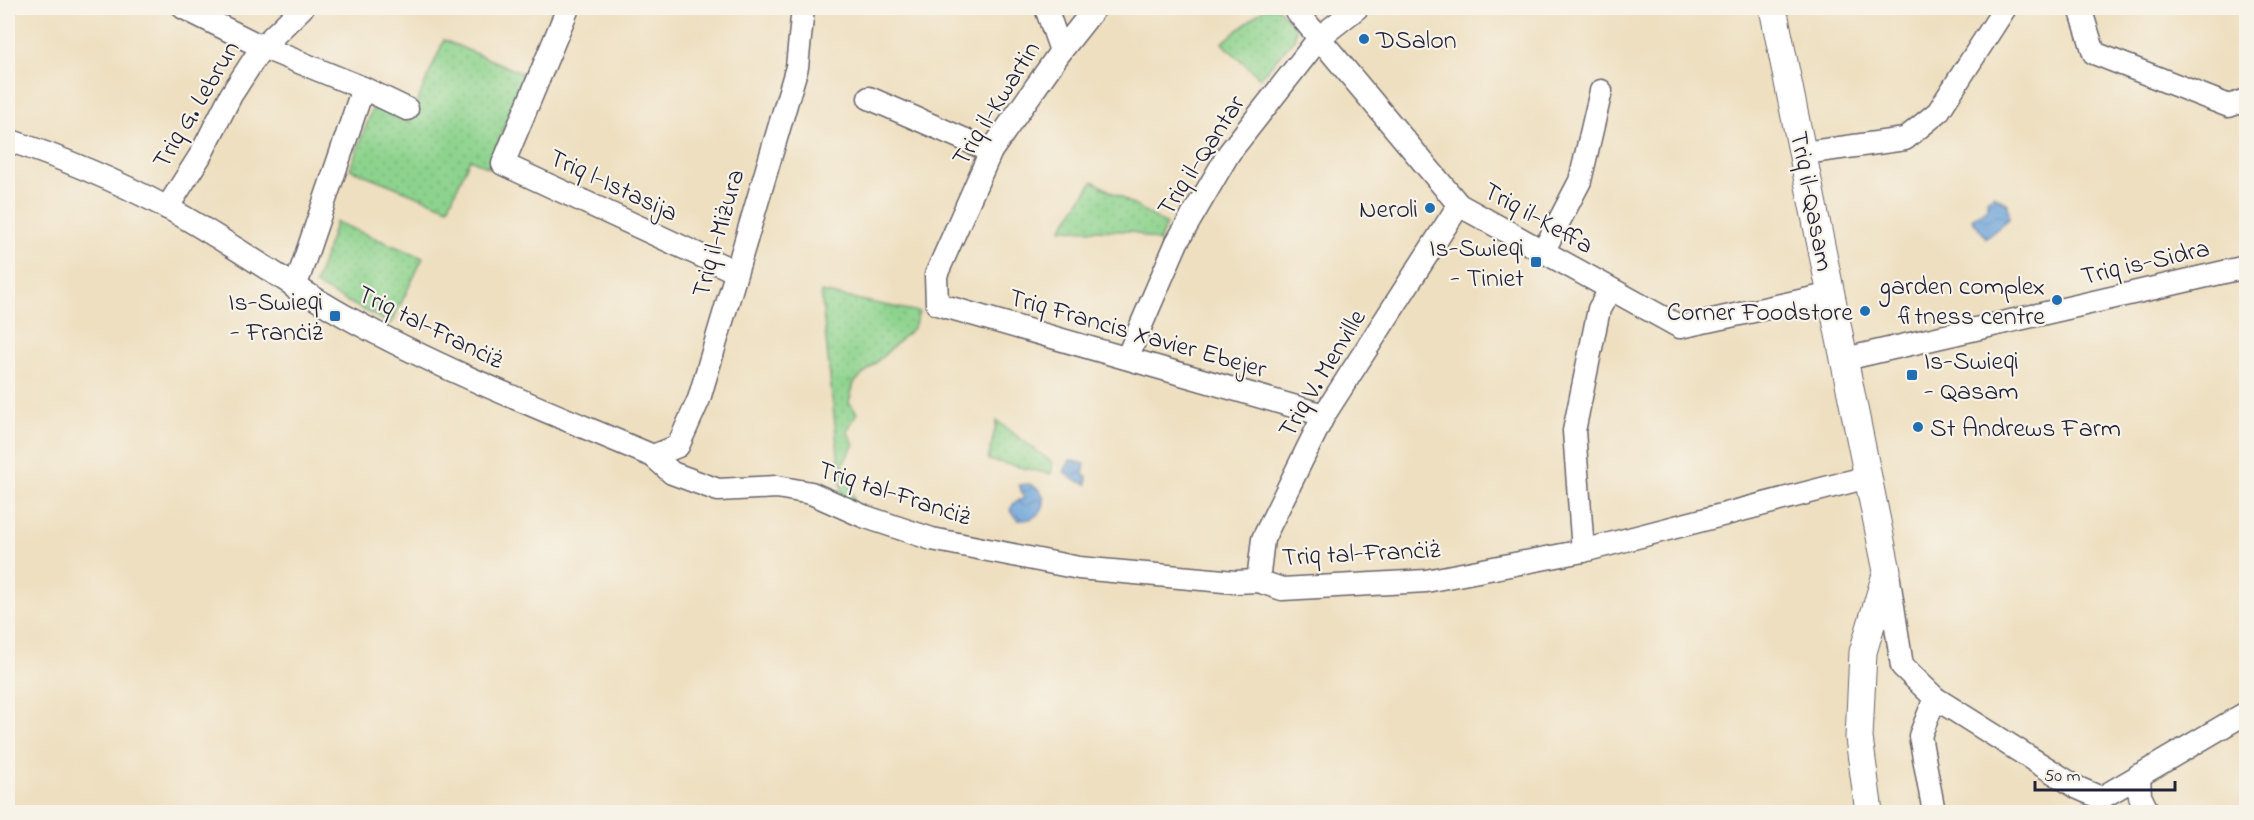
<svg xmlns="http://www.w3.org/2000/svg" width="2254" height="820" viewBox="0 0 2254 820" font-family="'Indie Flower',sans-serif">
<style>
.grass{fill:url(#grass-dots);stroke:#587a64;stroke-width:1.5}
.water{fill:url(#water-waves);stroke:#46628a;stroke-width:1.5}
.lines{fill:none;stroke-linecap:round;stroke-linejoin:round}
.minor-casing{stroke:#69646a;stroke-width:25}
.tertiary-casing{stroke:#69646a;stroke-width:29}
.minor{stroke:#fff;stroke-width:22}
.tertiary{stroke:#fff;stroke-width:27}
.poi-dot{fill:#1f6fb2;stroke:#f7f3e8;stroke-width:2}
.labels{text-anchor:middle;stroke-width:4.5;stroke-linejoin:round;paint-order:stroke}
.poi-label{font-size:26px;fill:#22223b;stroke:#f7f3e8;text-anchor:end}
.street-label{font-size:26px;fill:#22223b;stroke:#f7f3e8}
</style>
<defs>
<pattern id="grass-dots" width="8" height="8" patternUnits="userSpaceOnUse" patternTransform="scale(1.5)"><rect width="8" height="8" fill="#8dd38d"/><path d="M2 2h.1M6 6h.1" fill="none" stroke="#79b57b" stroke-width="1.8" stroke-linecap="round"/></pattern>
<pattern id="water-waves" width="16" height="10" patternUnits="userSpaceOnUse" patternTransform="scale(1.5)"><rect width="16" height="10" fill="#6aa3d9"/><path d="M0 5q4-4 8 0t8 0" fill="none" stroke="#5784b1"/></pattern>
</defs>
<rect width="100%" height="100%" fill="#f7f3e8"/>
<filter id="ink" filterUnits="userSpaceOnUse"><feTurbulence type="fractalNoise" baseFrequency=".0167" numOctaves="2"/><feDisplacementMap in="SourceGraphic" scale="12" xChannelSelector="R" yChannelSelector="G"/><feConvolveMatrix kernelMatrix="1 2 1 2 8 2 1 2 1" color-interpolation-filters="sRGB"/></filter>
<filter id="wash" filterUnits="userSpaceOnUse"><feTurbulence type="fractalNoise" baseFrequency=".008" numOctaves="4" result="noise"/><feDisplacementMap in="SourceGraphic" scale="24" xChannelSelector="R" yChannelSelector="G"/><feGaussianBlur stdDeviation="1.35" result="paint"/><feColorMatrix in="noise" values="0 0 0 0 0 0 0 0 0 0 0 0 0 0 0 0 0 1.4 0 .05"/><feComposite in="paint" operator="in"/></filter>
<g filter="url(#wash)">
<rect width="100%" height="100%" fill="#eedfc0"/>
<g class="grass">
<path d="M 1265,8 L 1278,8 L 1296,28 L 1295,38 L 1260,78 L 1222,43 Z"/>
<path d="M 444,40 L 524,74 L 489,168 L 470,159 L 448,208 L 350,169 L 373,107 L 408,122 Z"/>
<path d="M 1093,181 L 1166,224 L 1159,242 L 1131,231 L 1061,229 Z"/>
<path d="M 336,222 L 423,258 L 391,324 L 315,285 Z"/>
<path d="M 821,292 L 919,312 L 914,327 L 854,383 L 849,402 L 857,413 L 847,431 L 854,444 L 843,464 L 854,499 L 852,502 L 812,487 L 842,492 Z"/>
<path d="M 997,421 L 1053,463 L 1051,474 L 988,460 Z"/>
</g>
<g class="water">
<path d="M 1994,195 L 2008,204 L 2009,219 L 1986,238 L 1972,219 L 1987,208 L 1987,200 Z"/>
<path d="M 1070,460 L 1085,464 L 1083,475 L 1087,477 L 1087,484 L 1074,480 L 1064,472 Z"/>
<path d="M 1029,484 C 1055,494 1045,522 1018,520 L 1010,510 L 1014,503 L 1024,498 L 1019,485 Z"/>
</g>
</g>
<g filter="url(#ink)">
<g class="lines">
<g class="minor-casing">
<g id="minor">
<path d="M 184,8 L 262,47 L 363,88 L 407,109"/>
<path d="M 568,8 L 503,164 L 734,271"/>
<path d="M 1046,8 L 1061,51"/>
<path d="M 1095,8 L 1061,51 L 991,151 L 936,275 L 937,304 L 1324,415"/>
<path d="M 1294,8 L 1459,205 L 1680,327 L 1832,294"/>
<path d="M 2080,8 L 2094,53 L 2229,106 L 2246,100"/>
<path d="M 869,98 L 991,151"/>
<path d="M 8,140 C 62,158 115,180 166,207 C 229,241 288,285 352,320 C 448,373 552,413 653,456 L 672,473 L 718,490 L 777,487 L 811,493 L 863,516 L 932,539 L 1079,568 L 1235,582 L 1258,581 L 1282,589 L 1426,581 L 1583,551 L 1868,477"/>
<path d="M 1804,153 L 1905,139 L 1938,112 L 2005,8"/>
<path d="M 167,208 L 200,156 L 231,95 L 262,47 L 302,8"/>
<path d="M 1543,252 L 1580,181 L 1601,91"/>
<path d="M 295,288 L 363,88"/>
<path d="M 1127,358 L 1177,242 L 1229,153 L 1320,37 L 1357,8"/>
<path d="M 1845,359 L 2246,267"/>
<path d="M 653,456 L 678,446 L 699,399 L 797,67 L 803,8"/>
<path d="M 1583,551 L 1574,431 L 1599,309 L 1610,290"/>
<path d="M 1888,573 L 1902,666 L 1935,698 L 2078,788 L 2101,798 L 2246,713"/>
<path d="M 1258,581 L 1263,539 L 1324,415 L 1459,205"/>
<path d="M 2139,775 L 2140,796 L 2148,812"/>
<path d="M 1934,812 L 1920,736 L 1935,698"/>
</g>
</g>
<g class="tertiary-casing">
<path id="tertiary" d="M 1773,8 L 1887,571 L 1863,652 L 1859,738 L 1869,812"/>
</g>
<use href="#minor" class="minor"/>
<use href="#tertiary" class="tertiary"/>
</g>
</g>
<g class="poi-dot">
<circle cx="1364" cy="39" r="6"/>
<circle cx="1430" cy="208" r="6"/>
<rect x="1530" y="256" width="12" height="12" rx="3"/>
<circle cx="2057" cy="300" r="6"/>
<circle cx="1865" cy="311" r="6"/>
<rect x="329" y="310" width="12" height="12" rx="3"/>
<rect x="1906" y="369" width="12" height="12" rx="3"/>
<circle cx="1918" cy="427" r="6"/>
</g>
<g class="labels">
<g class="poi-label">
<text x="1376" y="48" text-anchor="start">DSalon</text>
<text x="1418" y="217">Neroli</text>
<text x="1524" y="256">Is-Swieqi<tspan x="1524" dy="30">- Tiniet</tspan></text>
<text x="2045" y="294">garden complex<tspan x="2045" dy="30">fitness centre</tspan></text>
<text x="323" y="310">Is-Swieqi<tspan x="323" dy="30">- Franċiż</tspan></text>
<text x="1853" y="320">Corner Foodstore</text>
<text x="1924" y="369" text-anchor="start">Is-Swieqi<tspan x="1924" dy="30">- Qasam</tspan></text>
<text x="1930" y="436" text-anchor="start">St Andrews Farm</text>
</g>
<g class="street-label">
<text transform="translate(995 103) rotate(-58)" y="9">Triq il-Kwartin</text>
<text transform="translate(195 104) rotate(-59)" y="9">Triq G. Lebrun</text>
<text transform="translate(1200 155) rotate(-57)" y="9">Triq il-Qantar</text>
<text transform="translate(614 184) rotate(25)" y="9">Triq l-Istasija</text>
<text transform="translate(1813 201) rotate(79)" y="9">Triq il-Qasam</text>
<text transform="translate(1539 217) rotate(29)" y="9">Triq il-Keffa</text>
<text transform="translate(717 233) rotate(-74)" y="9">Triq il-Miżura</text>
<text transform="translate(2145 261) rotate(-13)" y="9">Triq is-Sidra</text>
<text transform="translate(431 326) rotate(26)" y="9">Triq tal-Franċiż</text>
<text transform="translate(1138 332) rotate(16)" y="9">Triq Francis Xavier Ebejer</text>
<text transform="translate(1321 373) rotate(-59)" y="9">Triq V. Menville</text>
<text transform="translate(895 492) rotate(18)" y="9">Triq tal-Franċiż</text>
<text transform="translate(1361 552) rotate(-3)" y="9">Triq tal-Franċiż</text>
</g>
</g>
<rect width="2254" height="820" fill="none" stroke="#f7f3e8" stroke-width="30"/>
<path d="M2035 781v9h140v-9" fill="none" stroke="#22223b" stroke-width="3"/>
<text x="2044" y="781" font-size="18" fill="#22223b" stroke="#f7f3e8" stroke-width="4.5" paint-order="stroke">50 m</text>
</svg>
